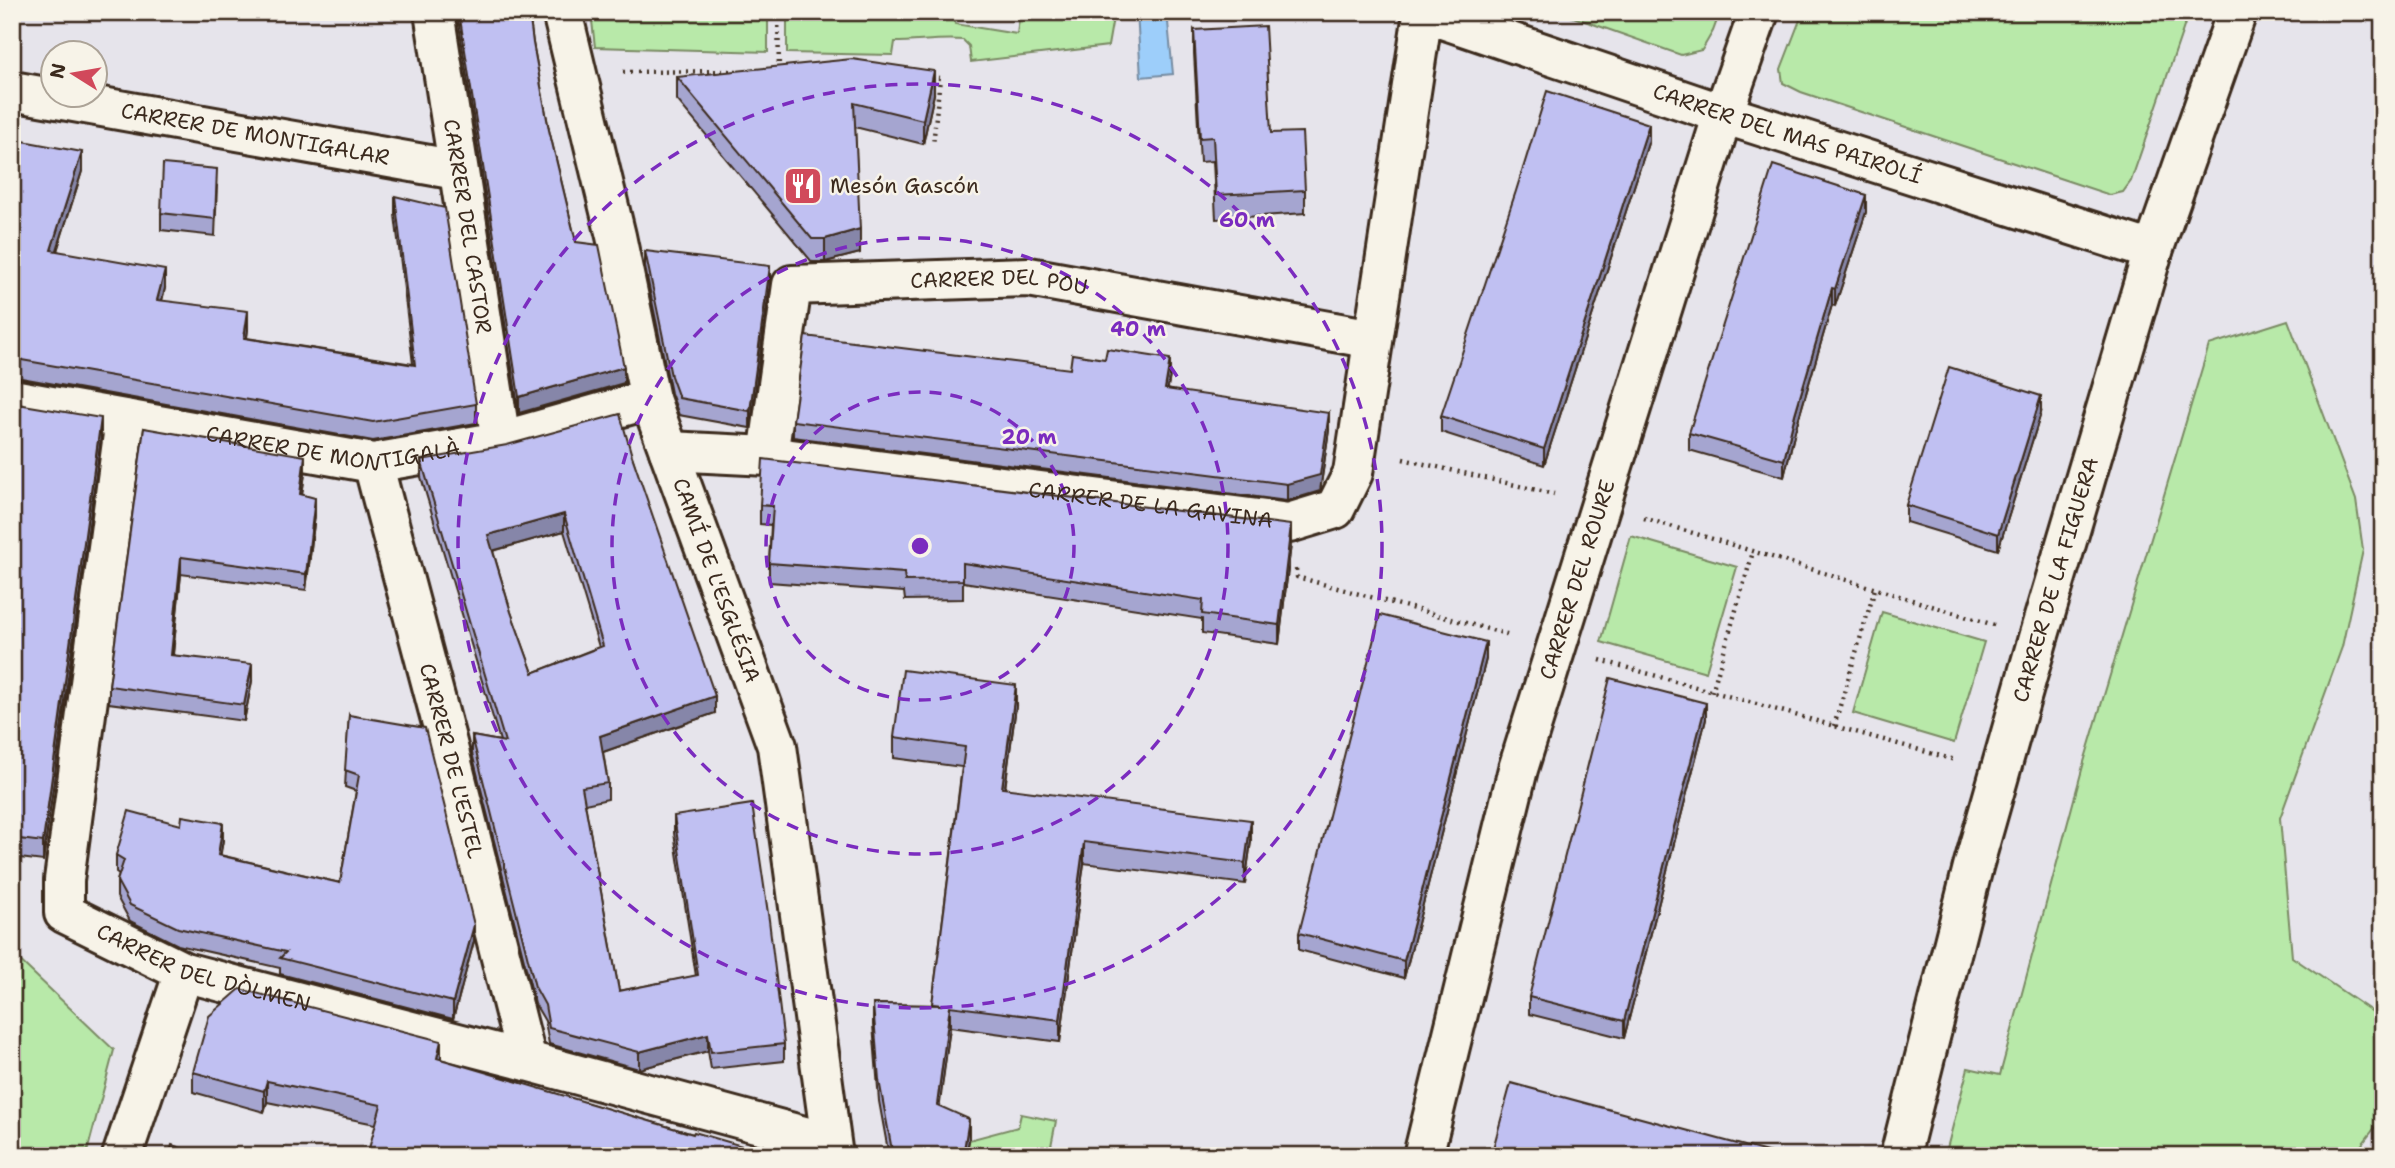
<svg xmlns="http://www.w3.org/2000/svg" width="2395" height="1168" viewBox="0 0 2395 1168" font-family="'Shantell Sans',sans-serif">
<style>
.green{fill:#b8e9a9;stroke:#7a8a64;stroke-width:2}
.water{fill:#9dcefa;stroke:#768ca2;stroke-width:2}
.lines{fill:none;stroke-linecap:round;stroke-linejoin:round}
.street-casing{stroke:#3b2a1e;stroke-width:44}
.path{stroke:#3b2a1e;stroke-width:4.5;stroke-dasharray:2 5;stroke-linecap:butt}
.street{stroke:#f7f3e8;stroke-width:38}
.wall{fill:#a5a5d0;stroke:#3b2a1e;stroke-width:2;fill-rule:evenodd}
.shaded-wall{fill:#8686a9;stroke:#3b2a1e;stroke-width:2}
.building{fill:#c0c0f2;stroke:#3b2a1e;stroke-width:2;fill-rule:evenodd}
.ring{fill:none;stroke:#7b2cbf;stroke-width:3.5;stroke-dasharray:12 9}
.labels{text-anchor:middle;stroke-width:5;stroke-linejoin:round;paint-order:stroke}
.street-label{font-size:21px;fill:#3b2a1e;stroke:#f7f3e8}
.poi-label{font-size:21px;fill:#3b2a1e;stroke:#f7f3e8;text-anchor:start}
.centre{fill:#7b2cbf;stroke:#f7f3e8;stroke-width:3.5}
.ring-label{font-size:21px;text-anchor:middle;font-weight:bold;fill:#7b2cbf;stroke:#f7f3e8;stroke-width:5;stroke-linejoin:round;paint-order:stroke}
</style>
<rect width="100%" height="100%" fill="#e6e4eb"/>
<filter id="ink" filterUnits="userSpaceOnUse"><feTurbulence type="fractalNoise" baseFrequency=".0143" numOctaves="2"/><feDisplacementMap in="SourceGraphic" scale="14" xChannelSelector="R" yChannelSelector="G"/><feConvolveMatrix kernelMatrix="1 2 1 2 8 2 1 2 1" color-interpolation-filters="sRGB"/></filter>
<g filter="url(#ink)">
<g class="green">
<path d="M 591,12 L 768,12 L 768,52 L 595,47 Z"/>
<path d="M 787,12 L 956,12 L 955,24 L 1017,34 L 1020,12 L 1114,12 L 1108,46 L 971,62 L 969,46 L 963,40 C 941,38 917,42 895,42 L 893,55 L 787,53 Z"/>
<path d="M 1559,12 L 1720,12 L 1713,31 L 1702,50 L 1681,55 Z"/>
<path d="M 1803,12 L 2189,12 L 2131,181 L 2123,192 L 2110,195 L 1801,92 L 1783,83 L 1781,69 Z"/>
<path d="M 2288,320 L 2356,500 L 2363,550 L 2342,647 L 2280,818 L 2292,957 L 2383,1019 L 2383,1117 L 2353,1156 L 1945,1156 L 1968,1068 L 2000,1075 L 2084,762 L 2209,345 Z"/>
<path d="M 1631,536 L 1737,567 L 1706,672 L 1601,642 Z"/>
<path d="M 1882,612 L 1984,642 L 1954,743 L 1853,713 Z"/>
<path d="M 12,953 L 114,1050 L 86,1156 L 12,1156 Z"/>
<path d="M 1021,1114 L 1056,1121 L 1049,1156 L 966,1156 L 969,1140 L 1018,1127 Z"/>
</g>
<path class="water" d="M 1137,12 L 1167,12 L 1173,74 L 1141,77 Z"/>
<g class="lines">
<g class="street-casing">
<g id="street">
<path id="s1" d="M 434,12 L 501,441"/>
<path id="s2" d="M 562,12 L 616,236 L 650,399 L 777,746 L 833,1156"/>
<path id="s3" d="M 1422,12 L 1723,114 L 2153,251"/>
<path id="s4" d="M 12,91 L 457,170"/>
<path id="s5" d="M 12,399 L 373,463 L 501,441 L 650,399"/>
<path id="s6" d="M 125,419 L 64,880 L 64,913 L 184,972 L 527,1061 L 830,1143"/>
<path id="s7" d="M 669,451 L 768,456 L 1289,523 L 1335,509 L 1353,473 L 1423,13"/>
<path id="s8" d="M 768,456 L 792,285 L 1029,277 L 1373,339"/>
<path id="s9" d="M 373,463 L 445,735 L 527,1061"/>
<path d="M 122,1156 L 184,972"/>
<path id="s10" d="M 1423,1156 L 1518,769 L 1723,114 L 1759,12"/>
<path id="s11" d="M 1900,1156 L 1973,867 L 2038,638 L 2153,251 L 2237,12"/>
</g>
</g>
<g class="path">
<path d="M 778,12 L 779,71"/>
<path d="M 623,72 L 737,71"/>
<path d="M 931,77 L 940,78 L 933,145"/>
<path d="M 1403,459 L 1554,494"/>
<path d="M 1644,518 L 1994,625"/>
<path d="M 1296,569 L 1297,577 L 1510,635"/>
<path d="M 1600,660 L 1955,760"/>
<path d="M 1712,692 L 1753,552"/>
<path d="M 1834,726 L 1875,589"/>
</g>
<use href="#street" class="street"/>
</g>
<g class="wall">
<path d="M 457,12 L 529,12 L 533,43 L 549,130 L 576,242 L 624,383 L 519,413 Z"/>
<path d="M 1194,30 L 1271,133 L 1305,190 L 1305,213 L 1216,219 L 1213,161 L 1200,162 L 1194,53 Z"/>
<path d="M 677,77 L 934,94 L 923,144 L 855,127 L 860,253 L 825,262 L 812,262 L 677,100 Z"/>
<path d="M 12,139 L 82,171 L 57,251 L 165,288 L 162,301 L 248,329 L 247,338 L 413,364 L 395,215 L 395,196 L 476,404 L 476,423 L 373,441 L 16,377 L 12,378 Z"/>
<path d="M 1649,140 L 1544,465 L 1441,432 L 1441,416 Z"/>
<path d="M 217,186 L 215,236 L 161,230 L 161,213 Z"/>
<path d="M 1866,212 L 1835,306 L 1832,305 L 1795,431 L 1784,477 L 1689,450 L 1689,433 Z"/>
<path d="M 645,251 L 770,283 L 750,428 L 679,415 L 671,393 L 645,267 Z"/>
<path d="M 1070,369 L 1170,376 L 1167,389 L 1329,430 L 1320,491 L 1287,501 L 793,437 L 793,421 Z"/>
<path d="M 12,403 L 101,437 L 43,861 L 12,857 Z"/>
<path d="M 2041,413 L 1998,550 L 1906,522 L 1906,505 Z"/>
<path d="M 144,428 L 305,473 L 302,494 L 315,515 L 306,590 L 181,574 L 173,655 L 252,681 L 244,721 L 109,703 L 109,686 Z"/>
<path d="M 632,456 L 715,713 L 603,752 L 608,783 L 608,799 L 585,804 L 619,991 L 696,976 L 674,833 L 674,816 L 784,1044 L 784,1061 L 711,1069 L 708,1051 L 639,1069 L 549,1044 L 545,1021 L 535,1004 L 472,753 L 472,736 L 500,741 L 421,477 L 421,460 ZM 564,531 L 599,647 L 533,673 L 511,612 L 493,551 Z"/>
<path d="M 760,505 L 1291,544 L 1279,644 L 1202,633 L 1202,619 L 963,582 L 963,599 L 905,600 L 904,592 L 769,582 L 769,563 L 771,525 L 760,524 Z"/>
<path d="M 1486,659 L 1404,978 L 1299,950 L 1299,933 Z"/>
<path d="M 1016,706 L 1005,789 L 1251,841 L 1245,884 L 1084,863 L 1060,1042 L 950,1027 L 939,1106 L 969,1140 L 966,1156 L 889,1156 L 879,1101 L 873,1025 L 873,1004 L 932,1005 L 962,767 L 894,758 L 894,737 Z"/>
<path d="M 349,715 L 474,941 L 453,1019 L 280,974 L 280,968 L 178,945 L 130,921 L 117,897 L 117,881 L 119,874 L 116,872 L 116,855 L 181,825 L 223,840 L 220,855 L 340,883 L 356,791 L 345,787 Z"/>
<path d="M 1706,719 L 1624,1038 L 1529,1014 L 1529,997 Z"/>
<path d="M 441,1060 L 693,1134 L 776,1156 L 375,1124 L 267,1102 L 264,1112 L 193,1092 L 193,1072 Z"/>
</g>
<g class="shaded-wall">
<path d="M 934,71 L 934,94 L 923,144 L 923,120 Z"/>
<path d="M 1649,124 L 1649,140 L 1544,465 L 1544,449 Z"/>
<path d="M 82,152 L 82,171 L 51,269 L 51,250 Z"/>
<path d="M 1866,195 L 1866,212 L 1835,306 L 1835,289 Z"/>
<path d="M 860,229 L 860,253 L 825,262 L 825,239 Z"/>
<path d="M 770,266 L 770,283 L 750,428 L 750,411 Z"/>
<path d="M 165,270 L 165,288 L 157,319 L 157,300 Z"/>
<path d="M 1832,288 L 1832,305 L 1795,431 L 1784,477 L 1784,460 L 1795,414 Z"/>
<path d="M 248,311 L 248,329 L 244,357 L 244,338 Z"/>
<path d="M 1170,359 L 1170,376 L 1165,405 L 1165,389 Z"/>
<path d="M 624,367 L 624,383 L 519,413 L 519,397 Z"/>
<path d="M 2041,396 L 2041,413 L 1998,550 L 1998,534 Z"/>
<path d="M 1329,413 L 1329,430 L 1320,491 L 1287,501 L 1287,484 Z"/>
<path d="M 101,418 L 101,437 L 43,861 L 43,842 Z"/>
<path d="M 305,456 L 305,473 L 300,511 L 300,494 Z"/>
<path d="M 315,498 L 315,515 L 306,590 L 306,574 Z"/>
<path d="M 564,514 L 564,531 L 488,552 L 488,535 Z"/>
<path d="M 1291,525 L 1291,544 L 1279,644 L 1279,625 Z"/>
<path d="M 181,557 L 181,574 L 171,671 L 171,655 Z"/>
<path d="M 1486,642 L 1486,659 L 1404,978 L 1404,961 Z"/>
<path d="M 252,664 L 252,681 L 244,721 L 244,705 Z"/>
<path d="M 1016,685 L 1016,706 L 1002,809 L 1002,788 Z"/>
<path d="M 715,696 L 715,713 L 600,753 L 600,736 Z"/>
<path d="M 1706,703 L 1706,719 L 1624,1038 L 1624,1021 Z"/>
<path d="M 1251,820 L 1251,841 L 1245,884 L 1245,863 Z"/>
<path d="M 223,823 L 223,840 L 218,871 L 218,855 Z"/>
<path d="M 1084,842 L 1084,863 L 1060,1042 L 1060,1020 Z"/>
<path d="M 474,925 L 474,941 L 453,1019 L 453,1002 Z"/>
<path d="M 950,1006 L 950,1027 L 937,1126 L 937,1105 Z"/>
<path d="M 708,1034 L 708,1051 L 639,1069 L 639,1052 Z"/>
<path d="M 441,1041 L 441,1061 L 437,1058 Z"/>
<path d="M 267,1081 L 267,1102 L 264,1112 L 264,1091 Z"/>
<path d="M 969,1119 L 969,1140 L 966,1156 L 963,1156 Z"/>
</g>
<g class="building">
<path d="M 459,12 L 529,12 L 533,43 L 549,130 L 576,242 L 599,245 L 624,367 L 519,397 Z"/>
<path d="M 1265,26 L 1271,133 L 1302,132 L 1305,190 L 1216,195 L 1213,137 L 1200,138 L 1194,30 Z"/>
<path d="M 852,59 L 934,71 L 923,120 L 854,103 L 860,229 L 825,239 L 812,239 L 677,77 Z"/>
<path d="M 1547,91 L 1649,124 L 1544,449 L 1441,416 L 1516,191 Z"/>
<path d="M 12,139 L 82,152 L 51,250 L 165,270 L 157,300 L 248,311 L 244,338 L 327,351 L 415,365 L 395,196 L 445,208 L 476,404 L 373,422 L 16,359 L 12,359 Z"/>
<path d="M 163,164 L 217,169 L 215,219 L 161,213 Z"/>
<path d="M 1773,165 L 1866,195 L 1835,289 L 1832,288 L 1795,414 L 1784,460 L 1689,433 Z"/>
<path d="M 645,251 L 770,266 L 750,411 L 679,398 L 671,376 Z"/>
<path d="M 805,336 L 1070,369 L 1072,354 L 1105,359 L 1107,349 L 1170,359 L 1165,389 L 1329,413 L 1320,475 L 1287,484 L 793,421 Z"/>
<path d="M 1949,367 L 2041,396 L 1998,534 L 1906,505 Z"/>
<path d="M 12,403 L 101,418 L 43,842 L 12,838 Z"/>
<path d="M 620,414 L 632,456 L 715,696 L 600,736 L 608,783 L 582,787 L 619,991 L 698,975 L 674,816 L 752,804 L 769,920 L 784,1044 L 711,1052 L 708,1034 L 639,1052 L 549,1028 L 545,1005 L 535,987 L 472,736 L 505,742 L 421,460 L 507,445 ZM 564,514 L 603,646 L 533,673 L 511,612 L 488,535 Z"/>
<path d="M 144,428 L 305,456 L 300,494 L 315,498 L 306,574 L 181,557 L 171,655 L 252,664 L 244,705 L 109,686 Z"/>
<path d="M 763,459 L 1291,525 L 1279,625 L 1202,614 L 1203,600 L 963,563 L 963,580 L 905,581 L 904,573 L 769,563 L 773,506 L 760,505 Z"/>
<path d="M 1380,615 L 1486,642 L 1404,961 L 1299,933 Z"/>
<path d="M 903,670 L 1016,685 L 1002,788 L 1251,820 L 1245,863 L 1084,842 L 1060,1020 L 950,1006 L 937,1105 L 969,1119 L 963,1156 L 893,1156 L 879,1080 L 873,1004 L 942,1005 L 932,1004 L 965,747 L 894,737 Z"/>
<path d="M 1610,678 L 1706,703 L 1624,1021 L 1529,997 Z"/>
<path d="M 349,715 L 425,728 L 474,925 L 453,1002 L 280,958 L 286,952 L 178,928 L 130,905 L 117,881 L 124,860 L 116,855 L 129,811 L 181,825 L 182,816 L 223,823 L 218,855 L 340,883 L 359,775 L 345,770 Z"/>
<path d="M 240,989 L 441,1041 L 437,1058 L 693,1134 L 694,1132 L 776,1156 L 367,1156 L 381,1105 L 267,1081 L 264,1091 L 193,1072 L 209,1016 Z"/>
<path d="M 1511,1083 L 1782,1156 L 1491,1156 Z"/>
<path d="M 172,1145 L 204,1156 L 169,1156 Z"/>
</g>
</g>
<g class="ring">
<circle cx="920" cy="546" r="154"/>
<circle cx="920" cy="546" r="308"/>
<circle cx="920" cy="546" r="462"/>
</g>
<defs>
<g id="restaurant-square" transform="scale(2.0125)"><rect x="-9" y="-9" width="18" height="18" rx="4" fill="#d1495b" stroke="#f7f3e8"/><path d="M-5-6h1v4h1v-4h1v4h1v-4h1v5L-1.5 .5V6h-2V.5L-5-1ZM5-6V6H3V1.5H1.5Q1.5-4 5-6Z" fill="#fff"/></g>
</defs>
<g fill-rule="evenodd">
<use href="#restaurant-square" x="803" y="186"/>
</g>
<g class="labels">
<g class="street-label">
<text dy="7" stroke="none"><textPath href="#s4" startOffset="247">CARRER DE MONTIGALAR</textPath></text>
<text dy="7" stroke="none"><textPath href="#s3" startOffset="385">CARRER DEL MAS PAIROLÍ</textPath></text>
<text dy="7" stroke="none"><textPath href="#s1" startOffset="217">CARRER DEL CASTOR</textPath></text>
<text dy="7" stroke="none"><textPath href="#s8" startOffset="380">CARRER DEL POU</textPath></text>
<text dy="7" stroke="none"><textPath href="#s5" startOffset="326">CARRER DE MONTIGALÀ</textPath></text>
<text dy="7" stroke="none"><textPath href="#s7" startOffset="485">CARRER DE LA GAVINA</textPath></text>
<text dy="7" stroke="none"><textPath href="#s10" startOffset="597">CARRER DEL ROURE</textPath></text>
<text dy="7" stroke="none"><textPath href="#s11" startOffset="597">CARRER DE LA FIGUERA</textPath></text>
<text dy="7" stroke="none"><textPath href="#s2" startOffset="590">CAMÍ DE L'ESGLÉSIA</textPath></text>
<text dy="7" stroke="none"><textPath href="#s9" startOffset="308">CARRER DE L'ESTEL</textPath></text>
<text dy="7" stroke="none"><textPath href="#s6" startOffset="649">CARRER DEL DÒLMEN</textPath></text>
</g>
<g class="poi-label">
<text x="830" y="193">Mesón Gascón</text>
</g>
</g>
<circle cx="920" cy="546" r="10" class="centre"/>
<g class="ring-label">
<text x="1247" y="227">60 m</text>
<text x="1138" y="336">40 m</text>
<text x="1029" y="444">20 m</text>
</g>
<rect width="2395" height="1168" fill="none" stroke="#f7f3e8" stroke-width="42"/>
<rect x="21" y="21" width="2353" height="1126" fill="none" stroke="#3b2a1e" stroke-width="2.5" filter="url(#ink)"/>
<g transform="translate(74 74) rotate(281)"><circle r="33" fill="#f7f3e8" stroke="#aca397" stroke-width="2"/>
<path d="M0-5L12 26L0 18L-12 26Z" fill="#d1495b"/>
<text y="-10" font-size="19" font-weight="bold" text-anchor="middle" fill="#3b2a1e">N</text>
</g>
</svg>
